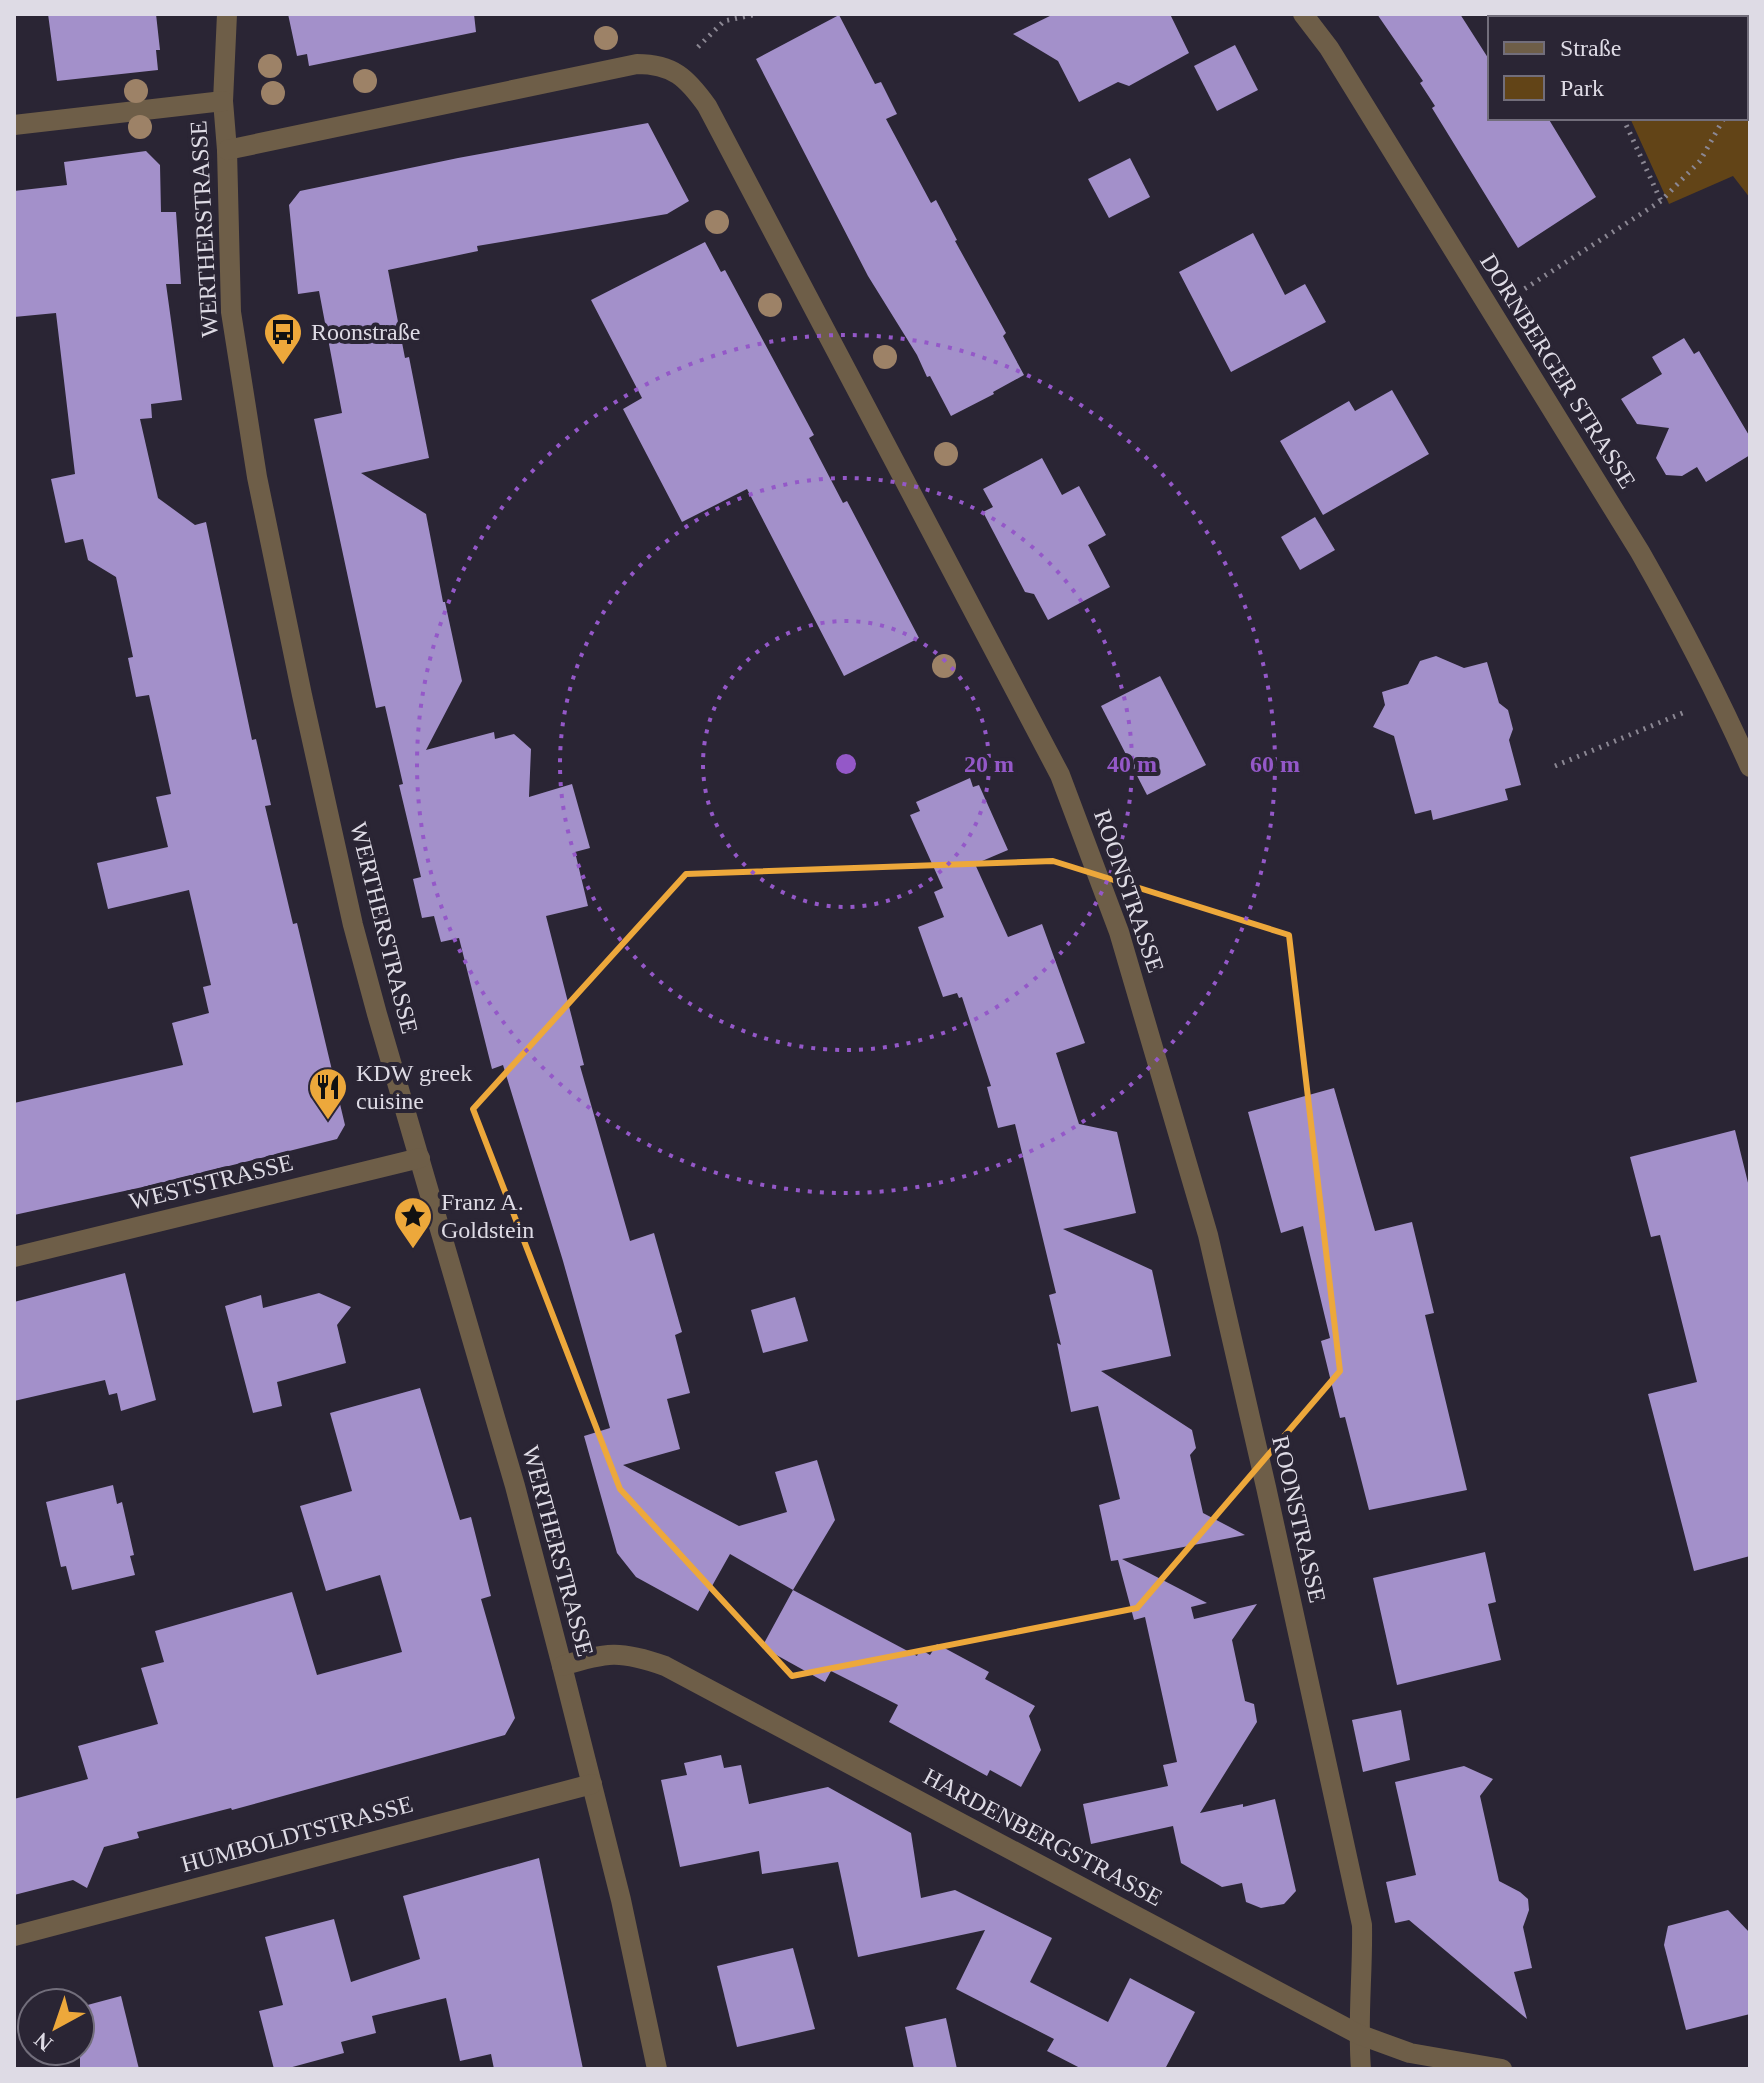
<svg xmlns="http://www.w3.org/2000/svg" width="1764" height="2083" viewBox="0 0 1764 2083" font-family="'Times New Roman',serif">
<style>
.green{fill:#624417}
.building{fill:#a390ca}
.lines{fill:none;stroke-linecap:round;stroke-linejoin:round}
.path{stroke:#8b8793;stroke-width:5;stroke-dasharray:2 6;stroke-linecap:butt}
.street{stroke:#6e5e48;stroke-width:20}
.tree{fill:#9d8267}
.marked{fill:none;stroke:#eda83b;stroke-width:6;stroke-linejoin:round}
.ring{fill:none;stroke:#9458c8;stroke-width:4;stroke-dasharray:4 8}
.labels{text-anchor:middle;stroke-width:8;stroke-linejoin:round;paint-order:stroke}
.street-label{font-size:24px;fill:#dedbe5;stroke:#2a2534}
.poi-label{font-size:24px;fill:#dedbe5;stroke:#2a2534;text-anchor:start}
.centre{fill:#9458c8;stroke:#2a2534;stroke-width:4}
.ring-label{font-size:24px;text-anchor:middle;font-weight:bold;fill:#9458c8;stroke:#2a2534;stroke-width:8;stroke-linejoin:round;paint-order:stroke}
</style>
<rect width="100%" height="100%" fill="#2a2534"/>
<path class="green" d="M 1582,14 L 1750,14 L 1750,198 L 1733,176 L 1669,204 L 1630,118 L 1746,118 L 1746,18 L 1584,18 Z"/>
<g class="building">
<path d="M 48,14 L 156,14 L 160,50 L 156,50 L 158,70 L 57,81 Z"/>
<path d="M 288,14 L 474,14 L 476,32 L 309,66 L 307,54 L 297,56 Z"/>
<path d="M 1054,14 L 1170,14 L 1189,53 L 1129,86 L 1118,82 L 1079,102 L 1058,61 L 1013,34 Z"/>
<path d="M 1377,14 L 1460,14 L 1490,61 L 1490,118 L 1548,118 L 1596,197 L 1518,248 L 1432,108 L 1435,106 L 1420,83 L 1423,81 Z"/>
<path d="M 839,15 L 875,84 L 881,82 L 897,114 L 886,119 L 931,203 L 936,200 L 957,240 L 955,241 L 1006,333 L 1003,336 L 1024,375 L 993,392 L 994,394 L 951,416 L 930,376 L 927,377 L 917,355 L 868,276 L 756,59 Z"/>
<path d="M 1235,45 L 1258,90 L 1217,111 L 1194,66 Z"/>
<path d="M 648,123 L 689,201 L 667,214 L 477,246 L 478,251 L 388,270 L 405,358 L 409,357 L 429,458 L 361,473 L 426,514 L 443,602 L 445,602 L 462,681 L 426,750 L 494,732 L 495,739 L 514,734 L 531,749 L 529,797 L 572,784 L 590,848 L 575,852 L 588,906 L 546,916 L 584,1065 L 580,1066 L 630,1241 L 654,1233 L 682,1332 L 675,1335 L 690,1393 L 667,1399 L 680,1449 L 623,1465 L 739,1526 L 787,1512 L 775,1472 L 817,1460 L 835,1520 L 793,1590 L 730,1554 L 698,1611 L 636,1577 L 617,1553 L 584,1436 L 610,1428 L 563,1261 L 503,1065 L 492,1069 L 459,938 L 441,942 L 434,916 L 422,918 L 413,879 L 421,877 L 399,785 L 403,784 L 385,706 L 376,708 L 314,419 L 342,413 L 319,291 L 298,294 L 289,205 L 300,191 L 458,158 Z"/>
<path d="M 146,151 L 160,165 L 161,212 L 176,212 L 181,284 L 166,284 L 182,400 L 151,404 L 152,418 L 140,419 L 158,498 L 195,525 L 206,522 L 252,740 L 256,739 L 271,805 L 265,806 L 293,924 L 297,923 L 345,1125 L 337,1139 L 152,1185 L 14,1215 L 14,1103 L 183,1065 L 172,1023 L 209,1013 L 203,987 L 211,985 L 189,890 L 108,909 L 97,863 L 168,847 L 156,797 L 171,794 L 149,695 L 136,697 L 128,658 L 133,657 L 116,577 L 88,560 L 83,539 L 65,543 L 51,479 L 75,474 L 56,313 L 14,317 L 14,191 L 67,185 L 64,162 Z"/>
<path d="M 1130,158 L 1150,197 L 1109,218 L 1088,179 Z"/>
<path d="M 1253,233 L 1285,295 L 1305,284 L 1326,322 L 1231,372 L 1179,272 Z"/>
<path d="M 705,242 L 721,272 L 725,270 L 814,435 L 809,438 L 843,503 L 847,501 L 919,638 L 844,676 L 747,489 L 682,522 L 623,409 L 642,398 L 591,300 Z"/>
<path d="M 1684,338 L 1694,354 L 1699,351 L 1750,437 L 1750,455 L 1706,482 L 1697,467 L 1682,476 L 1666,475 L 1656,458 L 1669,428 L 1637,424 L 1621,399 L 1662,374 L 1652,357 Z"/>
<path d="M 1392,390 L 1429,454 L 1323,515 L 1280,441 L 1349,401 L 1355,411 Z"/>
<path d="M 1042,458 L 1062,495 L 1079,486 L 1106,535 L 1088,545 L 1110,587 L 1048,620 L 1034,594 L 1025,592 L 983,512 L 993,507 L 983,489 Z"/>
<path d="M 1315,517 L 1335,550 L 1300,570 L 1281,537 Z"/>
<path d="M 1436,656 L 1464,668 L 1487,662 L 1499,703 L 1508,710 L 1513,729 L 1509,740 L 1521,785 L 1505,789 L 1508,800 L 1433,820 L 1431,810 L 1415,814 L 1394,736 L 1373,727 L 1385,705 L 1382,692 L 1408,684 L 1420,661 Z"/>
<path d="M 1160,676 L 1206,765 L 1147,795 L 1101,706 Z"/>
<path d="M 970,778 L 973,787 L 979,785 L 1008,850 L 975,864 L 1008,937 L 1042,924 L 1085,1043 L 1056,1053 L 1079,1124 L 1117,1132 L 1136,1213 L 1063,1229 L 1152,1270 L 1171,1356 L 1101,1371 L 1192,1430 L 1196,1448 L 1190,1455 L 1203,1513 L 1245,1535 L 1122,1559 L 1207,1603 L 1191,1607 L 1194,1619 L 1257,1604 L 1232,1640 L 1245,1701 L 1254,1704 L 1257,1722 L 1200,1813 L 1243,1804 L 1243,1807 L 1275,1799 L 1296,1891 L 1284,1904 L 1261,1908 L 1246,1902 L 1242,1883 L 1222,1887 L 1181,1863 L 1173,1826 L 1091,1844 L 1083,1804 L 1168,1786 L 1163,1765 L 1177,1762 L 1145,1617 L 1134,1620 L 1118,1560 L 1111,1561 L 1099,1505 L 1120,1499 L 1098,1406 L 1071,1412 L 1057,1343 L 1061,1345 L 1049,1295 L 1056,1293 L 1015,1124 L 998,1128 L 987,1087 L 991,1086 L 962,997 L 959,998 L 957,993 L 943,997 L 918,927 L 944,917 L 934,892 L 943,888 L 910,815 L 920,811 L 916,802 Z"/>
<path d="M 1334,1088 L 1375,1231 L 1412,1222 L 1434,1313 L 1425,1315 L 1467,1490 L 1369,1510 L 1345,1417 L 1340,1418 L 1321,1341 L 1330,1338 L 1303,1226 L 1281,1233 L 1248,1112 Z"/>
<path d="M 1735,1130 L 1750,1191 L 1750,1556 L 1694,1571 L 1648,1394 L 1697,1382 L 1660,1235 L 1651,1237 L 1630,1157 Z"/>
<path d="M 125,1273 L 156,1400 L 121,1411 L 117,1393 L 109,1395 L 105,1380 L 14,1401 L 14,1302 Z"/>
<path d="M 319,1293 L 351,1307 L 337,1325 L 346,1363 L 277,1382 L 282,1406 L 253,1413 L 225,1306 L 261,1295 L 263,1308 Z"/>
<path d="M 795,1297 L 808,1341 L 763,1353 L 751,1310 Z"/>
<path d="M 420,1388 L 460,1520 L 471,1517 L 491,1596 L 481,1599 L 515,1718 L 505,1735 L 232,1810 L 231,1808 L 137,1832 L 139,1838 L 104,1847 L 87,1888 L 73,1880 L 14,1895 L 14,1799 L 88,1779 L 78,1746 L 158,1724 L 141,1668 L 164,1662 L 155,1631 L 292,1592 L 317,1675 L 402,1652 L 380,1575 L 326,1591 L 300,1506 L 352,1491 L 330,1413 Z"/>
<path d="M 113,1485 L 117,1504 L 122,1502 L 134,1555 L 130,1556 L 135,1575 L 72,1590 L 66,1566 L 61,1567 L 46,1502 Z"/>
<path d="M 1485,1552 L 1496,1602 L 1488,1604 L 1501,1660 L 1397,1685 L 1373,1578 Z"/>
<path d="M 793,1590 L 917,1656 L 920,1649 L 930,1655 L 937,1644 L 989,1672 L 985,1679 L 1035,1706 L 1029,1716 L 1041,1750 L 1021,1787 L 990,1770 L 987,1776 L 889,1722 L 898,1705 L 831,1671 L 825,1682 L 762,1647 Z"/>
<path d="M 1401,1710 L 1410,1760 L 1363,1772 L 1352,1720 Z"/>
<path d="M 721,1755 L 724,1768 L 741,1765 L 749,1804 L 828,1787 L 911,1833 L 921,1898 L 955,1890 L 1052,1938 L 1030,1982 L 1108,2022 L 1130,1978 L 1195,2012 L 1165,2069 L 1082,2069 L 1047,2051 L 1054,2039 L 956,1989 L 985,1930 L 858,1957 L 838,1862 L 762,1874 L 759,1851 L 680,1867 L 661,1780 L 687,1775 L 684,1763 Z"/>
<path d="M 1464,1766 L 1493,1779 L 1480,1796 L 1499,1881 L 1520,1892 L 1528,1899 L 1529,1910 L 1523,1927 L 1532,1968 L 1514,1972 L 1527,2019 L 1409,1920 L 1395,1923 L 1386,1882 L 1416,1875 L 1395,1782 Z"/>
<path d="M 539,1858 L 583,2069 L 494,2069 L 491,2054 L 460,2061 L 446,1998 L 372,2016 L 376,2033 L 341,2042 L 344,2053 L 285,2069 L 274,2069 L 259,2011 L 283,2005 L 265,1937 L 334,1919 L 351,1982 L 420,1959 L 403,1896 Z"/>
<path d="M 1728,1910 L 1750,1933 L 1750,2014 L 1686,2030 L 1664,1945 L 1668,1926 Z"/>
<path d="M 793,1948 L 815,2029 L 737,2047 L 717,1966 Z"/>
<path d="M 121,1996 L 139,2069 L 80,2069 L 80,2007 Z"/>
<path d="M 946,2018 L 957,2069 L 914,2069 L 905,2027 Z"/>
</g>
<g class="lines">
<g class="path">
<path d="M 1576,14 L 1578,18"/>
<path d="M 1721,14 L 1722,18"/>
<path d="M 698,47 L 724,21 L 757,14"/>
<path d="M 1623,118 L 1661,201"/>
<path d="M 1518,293 L 1661,201 L 1700,161 L 1724,118"/>
<path d="M 1555,766 L 1685,712"/>
</g>
<g class="street">
<path d="M 227,14 L 223,101 L 227,150 L 231,312 L 257,477 L 302,695 L 353,925 L 377,1014 L 515,1486 L 562,1666 L 621,1900 L 657,2069"/>
<path d="M 1303,14 L 1329,48 L 1640,552 C 1680,622 1717,693 1750,767"/>
<path d="M 14,125 L 223,101"/>
<path d="M 227,150 L 637,64 C 673,64 687,78 707,106 L 1060,775 L 1119,932 L 1208,1235 L 1266,1487 L 1362,1925 C 1363,1973 1357,2021 1361,2069"/>
<path d="M 14,1257 L 420,1158"/>
<path d="M 562,1666 C 607,1652 620,1650 665,1666 L 1358,2034 L 1410,2053 L 1502,2069"/>
<path d="M 14,1936 L 592,1784"/>
</g>
</g>
<g class="tree">
<circle cx="606" cy="38" r="12"/>
<circle cx="270" cy="66" r="12"/>
<circle cx="365" cy="81" r="12"/>
<circle cx="136" cy="91" r="12"/>
<circle cx="273" cy="93" r="12"/>
<circle cx="140" cy="127" r="12"/>
<circle cx="717" cy="222" r="12"/>
<circle cx="770" cy="305" r="12"/>
<circle cx="885" cy="357" r="12"/>
<circle cx="946" cy="454" r="12"/>
<circle cx="944" cy="666" r="12"/>
</g>
<path class="marked" d="M 1053,861 L 1289,935 L 1340,1371 L 1137,1608 L 792,1676 L 620,1489 L 473,1109 L 686,874 Z"/>
<g class="ring">
<circle cx="846" cy="764" r="143"/>
<circle cx="846" cy="764" r="286"/>
<circle cx="846" cy="764" r="429"/>
</g>
<defs>
<g id="bus-pin" transform="scale(2)"><path d="M0 17L-7.5 6A9.5 9.5 0 1 1 7.5 6Z" fill="#eda83b" stroke="#2a2534"/><path d="M-5-6H5V4H4V6H2V4H-2V6H-4V4H-5ZM-3.5-4V0h7V-4ZM-3.5 1.2v1.5H-2V1.2ZM2 1.2v1.5H3.5V1.2Z" fill="#111"/></g>
<g id="restaurant-pin" transform="scale(2)"><path d="M0 17L-7.5 6A9.5 9.5 0 1 1 7.5 6Z" fill="#eda83b" stroke="#2a2534"/><path d="M-5-6h1v4h1v-4h1v4h1v-4h1v5L-1.5 .5V6h-2V.5L-5-1ZM5-6V6H3V1.5H1.5Q1.5-4 5-6Z" fill="#111"/></g>
<g id="sight-pin" transform="scale(2)"><path d="M0 17L-7.5 6A9.5 9.5 0 1 1 7.5 6Z" fill="#eda83b" stroke="#2a2534"/><path d="M0-6L1.8-2.2L6-1.7L2.9 1.2L3.7 5.4L0 3.3L-3.7 5.4L-2.9 1.2L-6-1.7L-1.8-2.2Z" fill="#111"/></g>
</defs>
<g fill-rule="evenodd">
<use href="#bus-pin" x="283" y="332"/>
<use href="#restaurant-pin" x="328" y="1087"/>
<use href="#sight-pin" x="413" y="1216"/>
</g>
<g class="labels">
<g class="street-label">
<text transform="translate(204 229) rotate(-93)" y="8">WERTHERSTRASSE</text>
<text transform="translate(1558 371) rotate(58)" y="8">DORNBERGER STRASSE</text>
<text transform="translate(1129 891) rotate(71)" y="8">ROONSTRASSE</text>
<text transform="translate(384 928) rotate(76)" y="8">WERTHERSTRASSE</text>
<text transform="translate(211 1182) rotate(-14)" y="8">WESTSTRASSE</text>
<text transform="translate(1299 1519) rotate(77)" y="8">ROONSTRASSE</text>
<text transform="translate(558 1551) rotate(75)" y="8">WERTHERSTRASSE</text>
<text transform="translate(297 1834) rotate(-15)" y="8">HUMBOLDTSTRASSE</text>
<text transform="translate(1043 1837) rotate(28)" y="8">HARDENBERGSTRASSE</text>
</g>
<g class="poi-label">
<text x="311" y="340">Roonstraße</text>
<text x="356" y="1081">KDW greek<tspan x="356" dy="28">cuisine</tspan></text>
<text x="441" y="1210">Franz A.<tspan x="441" dy="28">Goldstein</tspan></text>
</g>
</g>
<circle cx="846" cy="764" r="12" class="centre"/>
<g class="ring-label">
<text x="989" y="772">20 m</text>
<text x="1132" y="772">40 m</text>
<text x="1275" y="772">60 m</text>
</g>
<rect width="1764" height="2083" fill="none" stroke="#dedbe5" stroke-width="32"/>
<rect x="1488" y="16" width="260" height="104" fill="#2a2534" stroke="#726e7b" stroke-width="2"/>
<rect x="1504" y="42" width="40" height="12" fill="#6e5e48" stroke="#726e7b" stroke-width="2"/>
<text x="1560" y="56" font-size="24" fill="#dedbe5">Straße</text>
<rect x="1504" y="76" width="40" height="24" fill="#624417" stroke="#726e7b" stroke-width="2"/>
<text x="1560" y="96" font-size="24" fill="#dedbe5">Park</text>
<g transform="translate(56 2027) rotate(220)"><circle r="38" fill="#2a2534" stroke="#726e7b" stroke-width="2"/>
<path d="M0-6L14 30L0 20L-14 30Z" fill="#eda83b"/>
<text y="-12" font-size="22" font-weight="bold" text-anchor="middle" fill="#dedbe5">N</text>
</g>
</svg>
